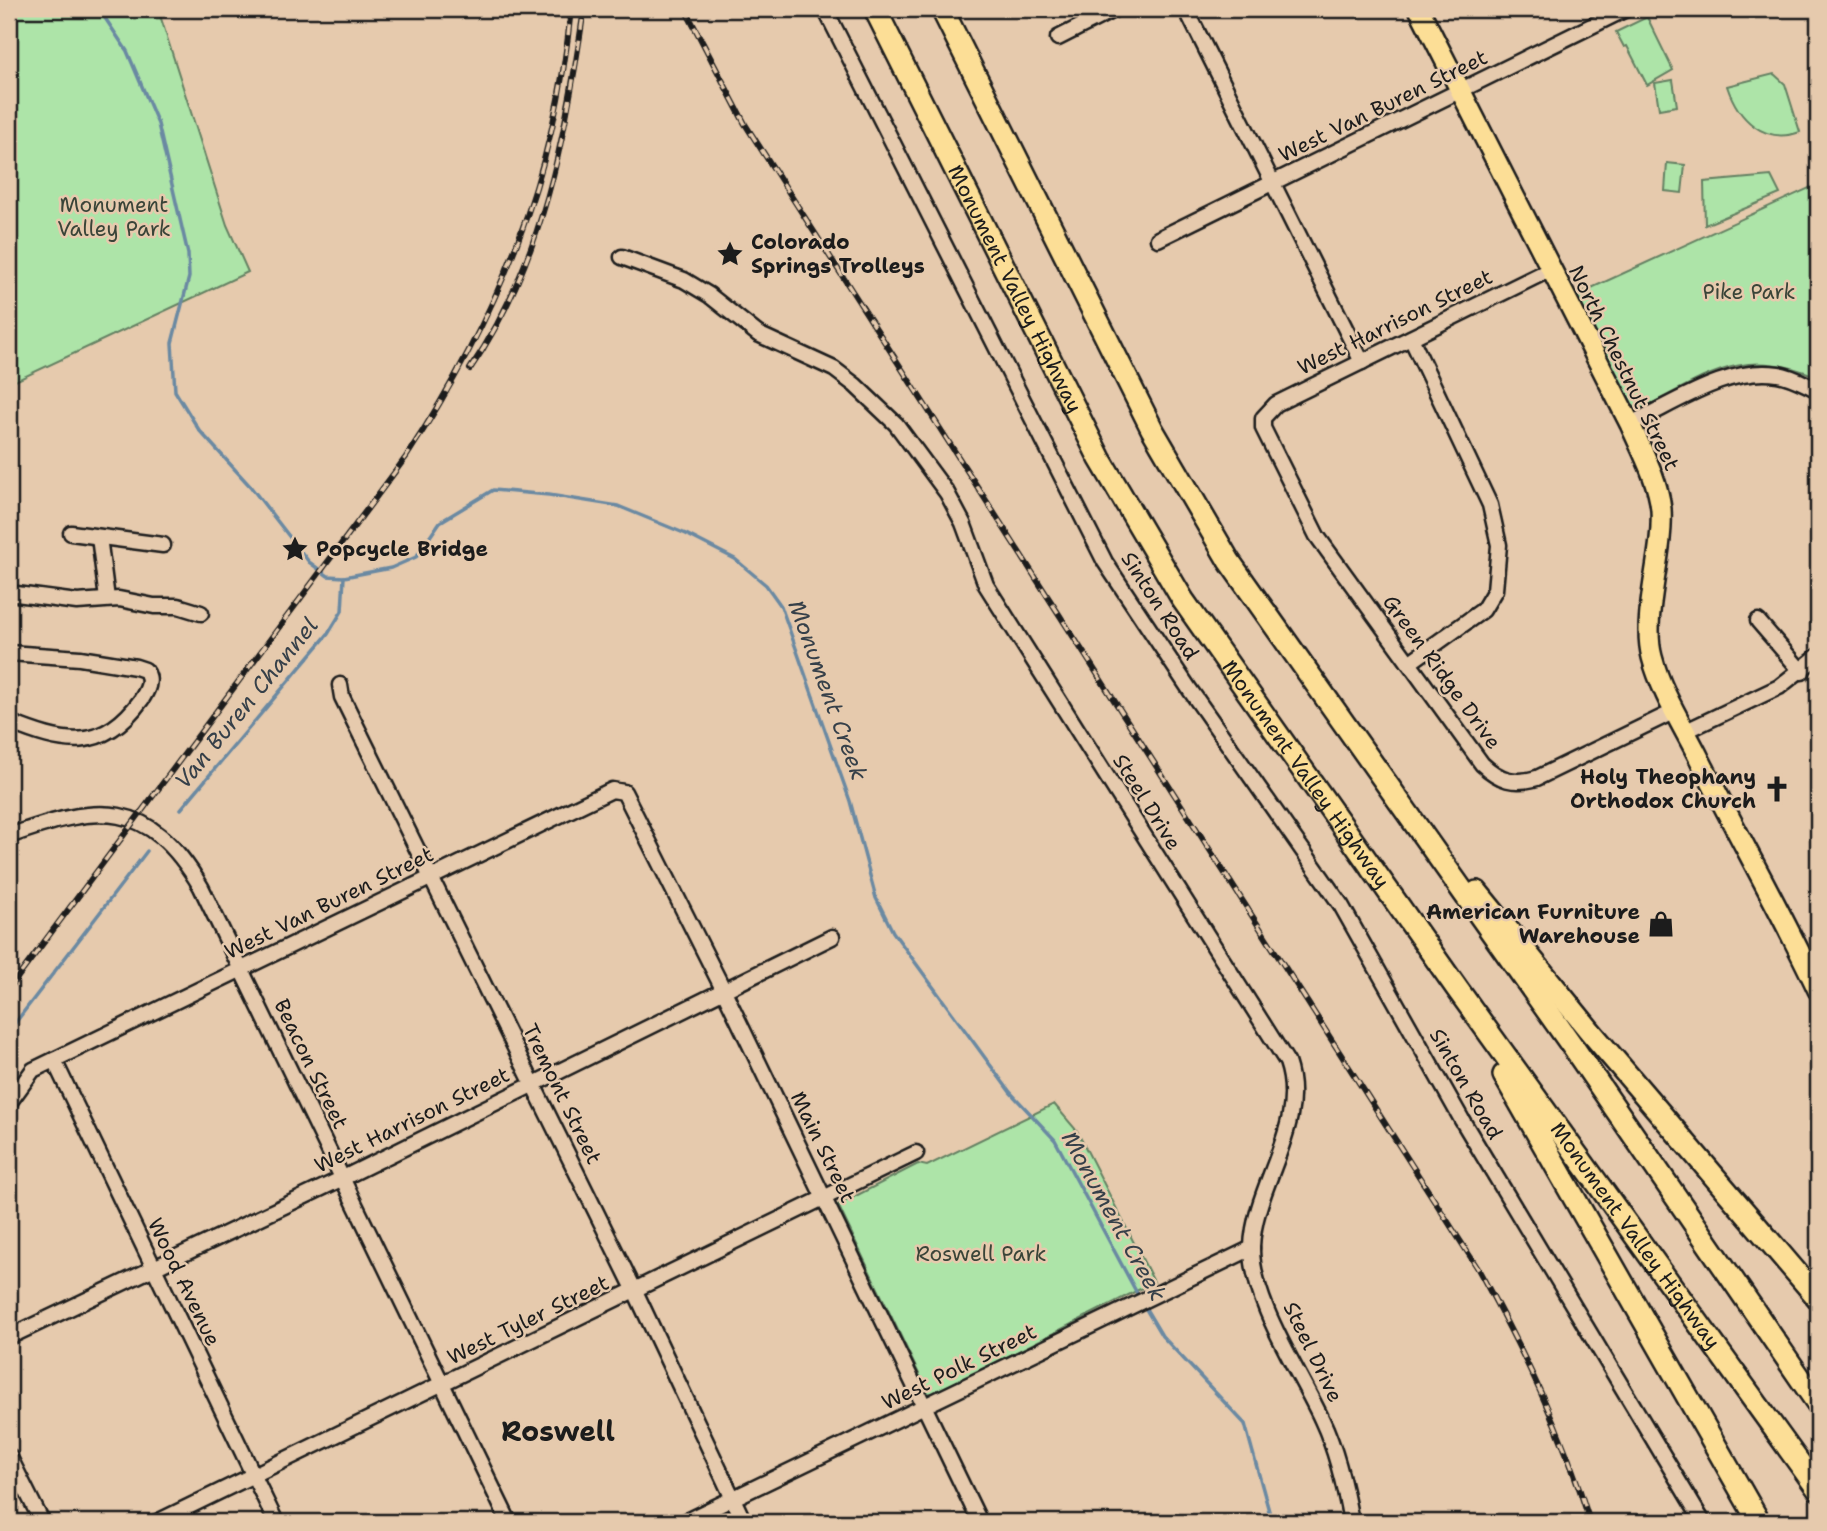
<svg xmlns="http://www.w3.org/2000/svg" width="1827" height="1531" viewBox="0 0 1827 1531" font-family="'Shantell Sans',sans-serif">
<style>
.green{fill:#ade4a8;stroke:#648062;stroke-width:2}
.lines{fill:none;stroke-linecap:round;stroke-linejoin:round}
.stream{stroke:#6a89a2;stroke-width:3.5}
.minor-casing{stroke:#1c1c1c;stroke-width:19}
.major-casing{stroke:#1c1c1c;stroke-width:24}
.highway-casing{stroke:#1c1c1c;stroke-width:26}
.minor{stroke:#e6caad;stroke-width:14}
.major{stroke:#fcde96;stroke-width:19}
.highway{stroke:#fcde96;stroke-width:21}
.rail-casing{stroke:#1c1c1c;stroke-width:6}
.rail{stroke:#e6caad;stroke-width:3.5;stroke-dasharray:10;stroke-linecap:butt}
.labels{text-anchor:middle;stroke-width:5;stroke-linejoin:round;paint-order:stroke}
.street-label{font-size:21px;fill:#1c1c1c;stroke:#e6caad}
.park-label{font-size:21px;fill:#394438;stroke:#e6caad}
.poi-label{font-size:21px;font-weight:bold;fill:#1c1c1c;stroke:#e6caad;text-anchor:start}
.water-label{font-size:23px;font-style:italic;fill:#364049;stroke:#e6caad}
.district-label{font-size:28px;font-weight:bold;fill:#1c1c1c;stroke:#e6caad}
</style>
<rect width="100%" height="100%" fill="#e6caad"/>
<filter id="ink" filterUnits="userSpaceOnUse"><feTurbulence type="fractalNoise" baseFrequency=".0143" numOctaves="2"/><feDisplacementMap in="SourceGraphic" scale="14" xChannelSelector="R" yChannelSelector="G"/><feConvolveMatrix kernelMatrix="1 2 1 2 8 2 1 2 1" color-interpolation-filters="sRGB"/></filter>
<g filter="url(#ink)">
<g class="green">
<path d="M 9,9 L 158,9 L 227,225 L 248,272 L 9,384 Z"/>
<path d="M 1647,17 L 1673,70 L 1647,85 L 1627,46 L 1624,47 L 1616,32 Z"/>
<path d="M 1774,74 L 1785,84 L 1800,132 C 1764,145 1738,119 1727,86 Z"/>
<path d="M 1673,80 L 1677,106 L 1659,109 L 1655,83 Z"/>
<path d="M 1667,163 L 1685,165 L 1682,193 L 1665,191 Z"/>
<path d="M 1771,176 L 1780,194 L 1705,225 L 1704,182 Z"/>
<path d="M 1818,184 L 1818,377 C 1743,345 1709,375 1643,408 L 1632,407 L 1576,295 Z"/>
<path d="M 1054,1104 L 1077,1131 L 1154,1282 L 934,1394 L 928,1393 L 838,1205 L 918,1164 L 927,1166 Z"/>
</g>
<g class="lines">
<g class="stream">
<path d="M 99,9 L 127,51 L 158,124 L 188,254 L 189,277 L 172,343 L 175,391 L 199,430 L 250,486 L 309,562 L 328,576 L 344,577 L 391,568 L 416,557 L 440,522 L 493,490 L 549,495 L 618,506 L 686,534 L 735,559 L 766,585 L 781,606 L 850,801 L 876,898 L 893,932 L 1010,1092 L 1055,1140 L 1139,1297"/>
<path d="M 181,809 L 328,634 L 342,611 L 344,577"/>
<path d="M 9,1031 L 147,851"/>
<path d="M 1143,1304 L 1162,1336 L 1245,1424 L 1272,1522"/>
</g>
<g class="minor-casing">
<g id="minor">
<path d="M 825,9 L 1105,562 L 1190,690 L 1341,905 L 1462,1120 L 1703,1522"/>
<path d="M 1186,9 L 1362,362"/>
<path d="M 1058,38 L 1115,9"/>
<path d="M 1158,239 L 1626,9"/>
<path d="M 622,257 L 684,280 L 709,295 L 758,334 L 834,369 L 855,385 L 896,424 L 947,493 L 963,523 L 986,585 L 1287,1062 C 1309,1125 1254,1184 1252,1247 C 1251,1301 1300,1372 1322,1420 C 1337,1452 1345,1487 1351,1522"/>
<path d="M 1551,269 L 1276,404 L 1263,418 L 1263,428 L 1317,536 L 1482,764 C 1499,780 1514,785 1537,778 L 1675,711"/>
<path d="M 1630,424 C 1674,404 1727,366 1778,374 C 1792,376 1805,384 1818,390"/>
<path d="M 71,533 L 163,545"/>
<path d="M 99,537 L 107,599"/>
<path d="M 9,593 L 77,602 L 119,599 L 154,606 L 178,606 L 201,613"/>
<path d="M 1758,621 L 1802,672"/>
<path d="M 9,653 L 80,658 L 136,667 L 145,670 C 153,680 147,691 141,700 C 102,754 63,744 9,722"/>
<path d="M 1409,663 L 1483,610 L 1495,590 L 1499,545 L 1490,505 L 1411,338"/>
<path d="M 340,685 L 342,697 L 635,1291 L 744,1522"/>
<path d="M 1686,731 L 1779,687 L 1818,656"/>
<path d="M 9,836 C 98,804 148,797 201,887 L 509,1522"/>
<path d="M 54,1060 L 276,1522"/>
<path d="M 9,1103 L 33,1070 L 612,790 L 624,792 L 724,991 L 980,1522"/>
<path d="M 9,1337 L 343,1178 L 832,937"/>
<path d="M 9,1456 L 42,1522"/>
<path d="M 157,1522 L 916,1153"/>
<path d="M 684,1522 L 1252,1248"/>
</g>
</g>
<g class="major-casing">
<path id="major" d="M 1419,9 L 1630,424 C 1642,451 1658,480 1661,509 C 1664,554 1641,616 1652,657 C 1661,692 1683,726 1699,758 C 1738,836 1781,911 1818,990"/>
</g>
<g class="highway-casing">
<g id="highway">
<path id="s1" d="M 875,9 L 1100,459 L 1183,600 L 1458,990 L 1818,1489"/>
<path d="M 942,9 L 1152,429 L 1229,561 L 1573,1047 L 1818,1404"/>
<path d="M 1477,892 L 1590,1031 L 1818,1298"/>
<path d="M 1504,1075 L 1759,1522"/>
</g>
</g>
<use href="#minor" class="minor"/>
<use href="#major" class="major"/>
<use href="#highway" class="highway"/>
<g class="rail-casing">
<g id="rail">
<path d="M 685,9 L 745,124 L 1477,1267 C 1522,1349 1563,1432 1590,1522"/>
<path d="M 470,369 C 543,262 566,135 584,9"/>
<path d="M 9,989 L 406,457 C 498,317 555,177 571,9"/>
</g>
</g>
<use href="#rail" class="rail"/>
</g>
</g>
<defs>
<g id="sight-bare" transform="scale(2.1)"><path d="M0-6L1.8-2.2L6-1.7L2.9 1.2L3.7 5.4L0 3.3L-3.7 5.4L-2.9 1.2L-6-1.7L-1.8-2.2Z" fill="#1c1c1c" stroke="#e6caad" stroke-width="2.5" paint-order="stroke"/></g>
<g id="church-bare" transform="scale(2.1)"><path d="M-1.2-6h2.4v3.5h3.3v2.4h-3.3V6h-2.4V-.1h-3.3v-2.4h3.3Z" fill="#1c1c1c" stroke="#e6caad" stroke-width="2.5" paint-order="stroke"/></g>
<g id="shop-bare" transform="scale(2.1)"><path d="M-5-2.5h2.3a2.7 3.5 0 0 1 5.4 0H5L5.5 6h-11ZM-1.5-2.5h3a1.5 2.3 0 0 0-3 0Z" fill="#1c1c1c" stroke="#e6caad" stroke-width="2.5" paint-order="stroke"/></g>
</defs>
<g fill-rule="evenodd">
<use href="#sight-bare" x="730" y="254"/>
<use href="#sight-bare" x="295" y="549"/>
<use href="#church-bare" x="1777" y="789"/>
<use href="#shop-bare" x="1661" y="924"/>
</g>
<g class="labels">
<g class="street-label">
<text transform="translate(1383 106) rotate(-26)" y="7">West Van Buren Street</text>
<text dy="7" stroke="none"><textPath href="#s1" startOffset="313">Monument Valley Highway</textPath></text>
<text transform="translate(1395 322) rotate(-26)" y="7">West Harrison Street</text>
<text transform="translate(1624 368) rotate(64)" y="7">North Chestnut Street</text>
<text transform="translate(1160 606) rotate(57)" y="7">Sinton Road</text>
<text transform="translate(1442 672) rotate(54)" y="7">Green Ridge Drive</text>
<text dy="7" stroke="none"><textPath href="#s1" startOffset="880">Monument Valley Highway</textPath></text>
<text transform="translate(1147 802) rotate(58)" y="7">Steel Drive</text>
<text transform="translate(329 903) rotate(-26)" y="7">West Van Buren Street</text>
<text transform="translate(311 1064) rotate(64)" y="7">Beacon Street</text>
<text transform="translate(1466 1084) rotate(60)" y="7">Sinton Road</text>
<text transform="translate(562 1094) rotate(64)" y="7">Tremont Street</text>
<text transform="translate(412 1120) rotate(-26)" y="7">West Harrison Street</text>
<text transform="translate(823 1147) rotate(64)" y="7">Main Street</text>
<text dy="7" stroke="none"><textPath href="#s1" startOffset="1447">Monument Valley Highway</textPath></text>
<text transform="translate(184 1282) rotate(64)" y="7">Wood Avenue</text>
<text transform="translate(528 1320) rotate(-26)" y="7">West Tyler Street</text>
<text transform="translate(1313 1352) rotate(64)" y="7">Steel Drive</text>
<text transform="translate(959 1367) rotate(-26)" y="7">West Polk Street</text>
</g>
<g class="park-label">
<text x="114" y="212">Monument<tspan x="114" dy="24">Valley Park</tspan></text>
<text x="1749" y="299">Pike Park</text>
<text x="981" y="1261">Roswell Park</text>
</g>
<g class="poi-label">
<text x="751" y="249">Colorado<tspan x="751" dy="24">Springs Trolleys</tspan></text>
<text x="316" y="556">Popcycle Bridge</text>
<text x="1756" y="784" text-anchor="end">Holy Theophany<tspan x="1756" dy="24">Orthodox Church</tspan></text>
<text x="1640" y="919" text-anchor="end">American Furniture<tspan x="1640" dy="24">Warehouse</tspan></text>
</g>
<g class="water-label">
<text transform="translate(828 690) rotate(70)" y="8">Monument Creek</text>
<text transform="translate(246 703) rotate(-51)" y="8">Van Buren Channel</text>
<text transform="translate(1114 1216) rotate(61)" y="8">Monument Creek</text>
</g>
<g class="district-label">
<text x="558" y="1441">Roswell</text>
</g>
</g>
<rect width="1827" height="1531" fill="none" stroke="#e6caad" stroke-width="35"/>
<rect x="18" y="18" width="1792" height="1496" fill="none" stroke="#1c1c1c" stroke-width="2.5" filter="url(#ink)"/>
</svg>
